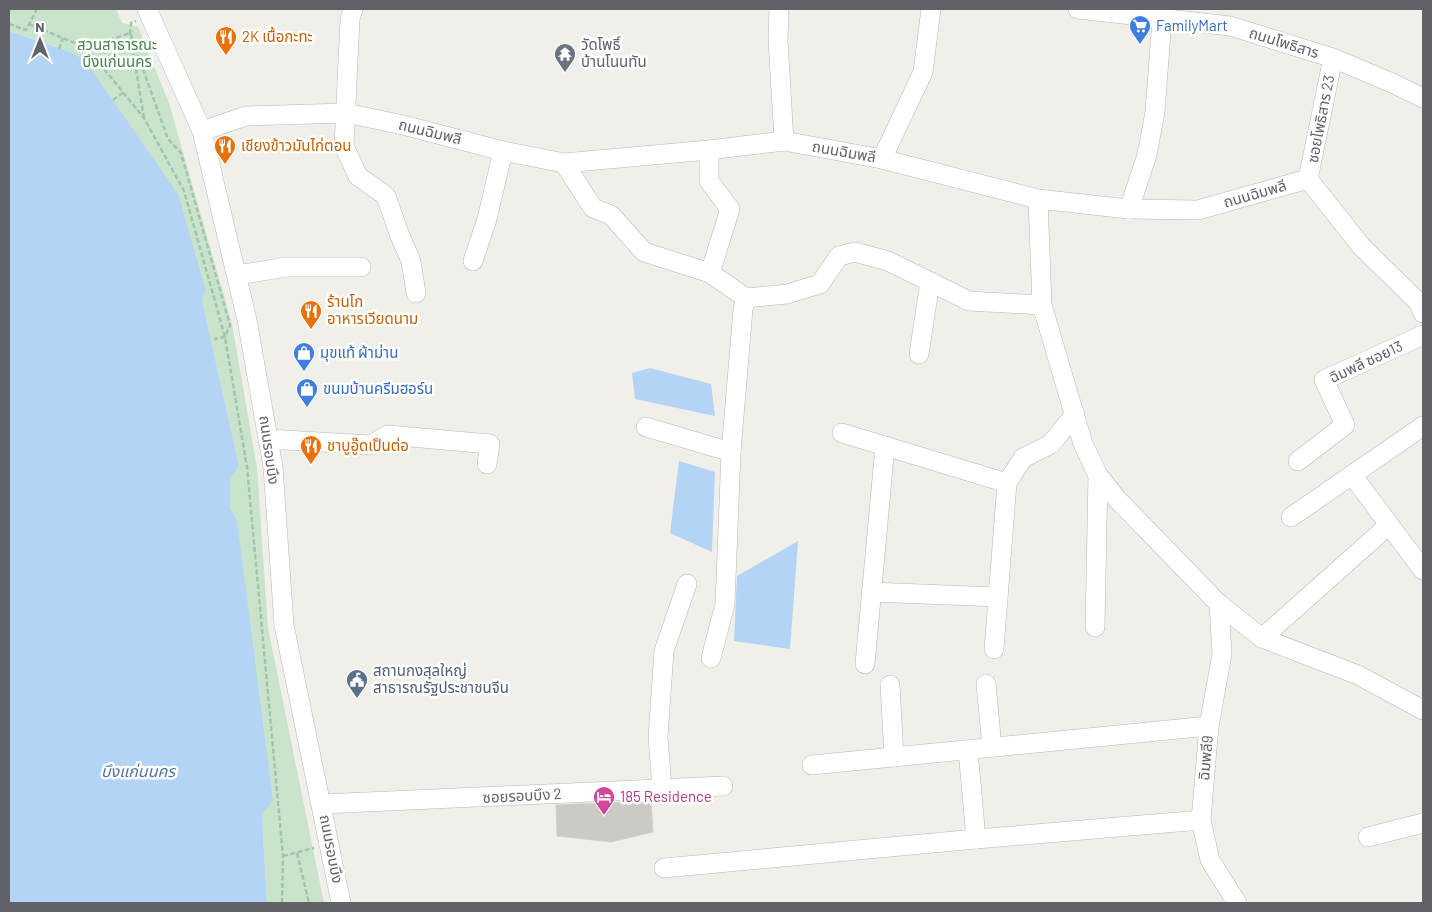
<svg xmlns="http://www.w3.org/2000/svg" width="1432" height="912" viewBox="0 0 1432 912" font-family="Barlow,'Noto Sans Thai',sans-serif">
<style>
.green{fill:#c9e4cb}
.water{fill:#b3d4f5}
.building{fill:#cbcac5;stroke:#d4d1c8}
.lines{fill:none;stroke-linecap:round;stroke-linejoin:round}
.minor-casing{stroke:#b5b7bb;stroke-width:20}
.path{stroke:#a2c4ae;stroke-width:2.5;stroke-dasharray:5 2.5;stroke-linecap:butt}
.minor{stroke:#fff;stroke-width:19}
.labels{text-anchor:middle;stroke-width:5;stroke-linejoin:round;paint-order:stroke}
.shop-label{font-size:15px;fill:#366cbe;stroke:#fff;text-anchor:start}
.food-label{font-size:15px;fill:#c56008;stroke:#fff;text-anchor:start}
.street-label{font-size:15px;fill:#606267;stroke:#fff}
.park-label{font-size:15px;fill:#42844a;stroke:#fff}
.worship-label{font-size:15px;fill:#5b616d;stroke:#fff;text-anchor:start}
.service-label{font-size:15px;fill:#4e5e75;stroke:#fff;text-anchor:start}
.hotel-label{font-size:15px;fill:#b23c85;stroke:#fff;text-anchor:start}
.water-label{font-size:16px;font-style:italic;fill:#5174a6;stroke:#fff}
</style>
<rect width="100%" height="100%" fill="#f0efe9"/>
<path class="green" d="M 9,9 L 116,9 L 122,23 L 138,27 L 169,103 L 232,324 L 257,468 L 268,628 L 324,903 L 267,903 L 262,813 L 237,520 L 230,508 L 230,478 L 239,466 L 202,300 L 206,291 L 84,59 L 70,52 L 9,31 Z"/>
<g class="water">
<path d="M 9,31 L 70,52 L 84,59 L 178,194 L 206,291 L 202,300 L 239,466 L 230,479 L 230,508 L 237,520 L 273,801 L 262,814 L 267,903 L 9,903 Z"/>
<path d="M 650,368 L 711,384 L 715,416 L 635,399 L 632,373 Z"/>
<path d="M 679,461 L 715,472 L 712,552 L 670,533 Z"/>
<path d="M 798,541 L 790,649 L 734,641 L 737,576 Z"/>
</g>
<path class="building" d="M 651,801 L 653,832 L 611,842 L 557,836 L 556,805 Z"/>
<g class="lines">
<g class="minor-casing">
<g id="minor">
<path d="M 147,9 L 202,131 L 247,320 L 273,467 L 284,625 L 341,903"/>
<path d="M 353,9 L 350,19 L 344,146 L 358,176 L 386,196 L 400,236 L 411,261 L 416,293"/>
<path d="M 779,9 L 778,40 L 784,141"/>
<path d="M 1078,9 L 1230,26 L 1333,58 L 1392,83 L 1423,98"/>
<path d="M 202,131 L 246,116 L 346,113 L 403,125 L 503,151 L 564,163 L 709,150 L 784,141 L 882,159 L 1038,199 L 1129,209 L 1198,210 L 1308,179 L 1361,246 L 1419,303 L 1423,313"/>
<path d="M 709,150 L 709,181 L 730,209 L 710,273"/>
<path d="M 882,159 L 923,72 L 931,9"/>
<path d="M 564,163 L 593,208 L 611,215 L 644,252 L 710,273 L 746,298 L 787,294 L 820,284 L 839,256 L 855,252 L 888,261 L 969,301 L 1042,305"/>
<path d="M 1308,179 L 1333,58"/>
<path d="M 1038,199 L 1042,305 L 1083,444 L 1098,475 L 1116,498 L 1219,604 L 1262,638 L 1358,675 L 1423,710"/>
<path d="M 1129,209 L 1147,155 L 1155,112 L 1162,19"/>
<path d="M 473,261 L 487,219 L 503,151"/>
<path d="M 237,275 L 287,267 L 361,267"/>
<path d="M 919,354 L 930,282"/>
<path d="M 646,427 L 731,452"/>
<path d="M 842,433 L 1007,483"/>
<path d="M 268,439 L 371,445 L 388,435 L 490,444 L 487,464"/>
<path d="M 1298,461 L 1345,425 L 1324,380 L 1423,335"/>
<path d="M 1352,475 L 1423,570"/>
<path d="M 1291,517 L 1423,426"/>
<path d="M 871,592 L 998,597"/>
<path d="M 1219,604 L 1222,654 L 1209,726 L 1201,820 L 1210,860 L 1237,903"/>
<path d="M 1095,627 L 1098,475"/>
<path d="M 1262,638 L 1389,525"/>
<path d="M 994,649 L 1007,483 L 1023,458 L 1051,444 L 1075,414"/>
<path d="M 711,658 L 725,604 L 731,452 L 743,309 L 746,298"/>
<path d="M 865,664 L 885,446"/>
<path d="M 986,684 L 992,747"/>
<path d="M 890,685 L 894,757"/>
<path d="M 968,750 L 976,839"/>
<path d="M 812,765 L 1209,726"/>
<path d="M 662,789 L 658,737 L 664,651 L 687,584"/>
<path d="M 322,804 L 723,786"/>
<path d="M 1368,837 L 1423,823"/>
<path d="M 664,868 L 976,839 L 1201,820"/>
</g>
</g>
<g class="path">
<path d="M 9,24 L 26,30 L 37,9"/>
<path d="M 29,24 L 87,48 L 144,118 L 184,191 L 225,337 L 247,467 L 283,856 L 282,903"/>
<path d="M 130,34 L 131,23 L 136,21"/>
<path d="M 131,39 L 144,118"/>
<path d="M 88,47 L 130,33 L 168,139 L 181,153 L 230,325 L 225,337 L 214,339"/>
<path d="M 59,49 L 63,38"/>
<path d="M 113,100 L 124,92"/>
<path d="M 297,853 L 309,903"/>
<path d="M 283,856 L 314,848"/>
</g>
<use href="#minor" class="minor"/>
</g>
<defs>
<g id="supermarket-pin" transform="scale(1.125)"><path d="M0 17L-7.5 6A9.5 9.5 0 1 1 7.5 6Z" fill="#3f7fe0" stroke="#fff"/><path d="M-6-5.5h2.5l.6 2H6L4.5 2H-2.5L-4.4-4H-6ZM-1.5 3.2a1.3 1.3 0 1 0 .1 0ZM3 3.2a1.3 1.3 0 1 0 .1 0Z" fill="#fff"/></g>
<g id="restaurant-pin" transform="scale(1.125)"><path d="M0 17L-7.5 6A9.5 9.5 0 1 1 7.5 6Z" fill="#e8710a" stroke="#fff"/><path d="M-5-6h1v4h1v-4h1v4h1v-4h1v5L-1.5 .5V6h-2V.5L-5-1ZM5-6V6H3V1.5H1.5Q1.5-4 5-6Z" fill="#fff"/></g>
<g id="temple-pin" transform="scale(1.125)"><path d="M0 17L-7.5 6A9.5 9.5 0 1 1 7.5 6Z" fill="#6b7280" stroke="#fff"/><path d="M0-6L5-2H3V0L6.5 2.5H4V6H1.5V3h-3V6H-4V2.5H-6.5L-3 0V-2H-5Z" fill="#fff"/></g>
<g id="shop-pin" transform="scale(1.125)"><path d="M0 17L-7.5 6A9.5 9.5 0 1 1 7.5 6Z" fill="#3f7fe0" stroke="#fff"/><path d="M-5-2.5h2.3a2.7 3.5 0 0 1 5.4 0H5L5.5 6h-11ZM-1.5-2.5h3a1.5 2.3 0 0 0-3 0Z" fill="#fff"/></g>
<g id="civic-pin" transform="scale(1.125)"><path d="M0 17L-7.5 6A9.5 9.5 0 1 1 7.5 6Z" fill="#5c6f8a" stroke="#fff"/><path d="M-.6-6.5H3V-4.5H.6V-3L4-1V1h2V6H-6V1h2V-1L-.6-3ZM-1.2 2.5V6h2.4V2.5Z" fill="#fff"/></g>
<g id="hotel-pin" transform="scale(1.125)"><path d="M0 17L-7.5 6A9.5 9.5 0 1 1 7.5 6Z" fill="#d1479c" stroke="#fff"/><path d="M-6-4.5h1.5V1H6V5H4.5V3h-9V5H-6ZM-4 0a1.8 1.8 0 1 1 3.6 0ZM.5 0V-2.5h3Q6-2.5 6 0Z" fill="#fff"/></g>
</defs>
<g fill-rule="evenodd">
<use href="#supermarket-pin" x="1140" y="26"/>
<use href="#restaurant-pin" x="226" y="37"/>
<use href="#temple-pin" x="565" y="54"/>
<use href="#restaurant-pin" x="225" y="146"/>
<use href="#restaurant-pin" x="311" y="311"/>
<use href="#shop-pin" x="304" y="353"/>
<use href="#shop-pin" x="307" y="389"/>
<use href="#restaurant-pin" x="311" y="446"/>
<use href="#civic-pin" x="357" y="680"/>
<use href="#hotel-pin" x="604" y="797"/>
</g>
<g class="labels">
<g class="shop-label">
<text x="1156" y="31">FamilyMart</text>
<text x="320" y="358">มุขแท้ ผ้าม่าน</text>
<text x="323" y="394">ขนมบ้านครีมฮอร์น</text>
</g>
<g class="food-label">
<text x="242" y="42">2K เนื้อกะทะ</text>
<text x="241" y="151">เชียงข้าวมันไก่ตอน</text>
<text x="327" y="307">ร้านโก<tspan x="327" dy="17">อาหารเวียดนาม</tspan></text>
<text x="327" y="451">ชาบูอู๊ดเป็นต่อ</text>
</g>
<g class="street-label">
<text transform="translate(1284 43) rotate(17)" y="5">ถนนโพธิสาร</text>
<text transform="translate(1321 119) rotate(-79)" y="5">ซอยโพธิสาร 23</text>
<text transform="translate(430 132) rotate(14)" y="5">ถนนฉิมพลี</text>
<text transform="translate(844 152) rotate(10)" y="5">ถนนฉิมพลี</text>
<text transform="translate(1255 194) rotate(-16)" y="5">ถนนฉิมพลี</text>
<text transform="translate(1366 362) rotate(-25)" y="5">ฉิมพลี ซอย13</text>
<text transform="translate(269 450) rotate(82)" y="5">ถนนรอบบึง</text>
<text transform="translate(1206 758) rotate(-85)" y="5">ฉิมพลี9</text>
<text transform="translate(522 796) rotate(-3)" y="5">ซอยรอบบึง 2</text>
<text transform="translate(331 849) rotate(79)" y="5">ถนนรอบบึง</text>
</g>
<g class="park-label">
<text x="117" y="50">สวนสาธารณะ<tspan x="117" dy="17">บึงแก่นนคร</tspan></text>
</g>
<g class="worship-label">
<text x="581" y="50">วัดโพธิ์<tspan x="581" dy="17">บ้านโนนทัน</tspan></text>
</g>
<g class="service-label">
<text x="373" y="676">สถานกงสุลใหญ่<tspan x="373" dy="17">สาธารณรัฐประชาชนจีน</tspan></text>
</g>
<g class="hotel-label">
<text x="620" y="802">185 Residence</text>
</g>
<g class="water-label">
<text x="138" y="777">บึงแก่นนคร</text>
</g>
</g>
<rect width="1432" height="912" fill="none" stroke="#606267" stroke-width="20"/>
<g transform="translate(40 40)" stroke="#ffffff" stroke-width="4" paint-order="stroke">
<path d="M0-4L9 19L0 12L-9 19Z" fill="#606267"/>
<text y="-8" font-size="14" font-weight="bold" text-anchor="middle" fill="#606267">N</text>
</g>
</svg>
